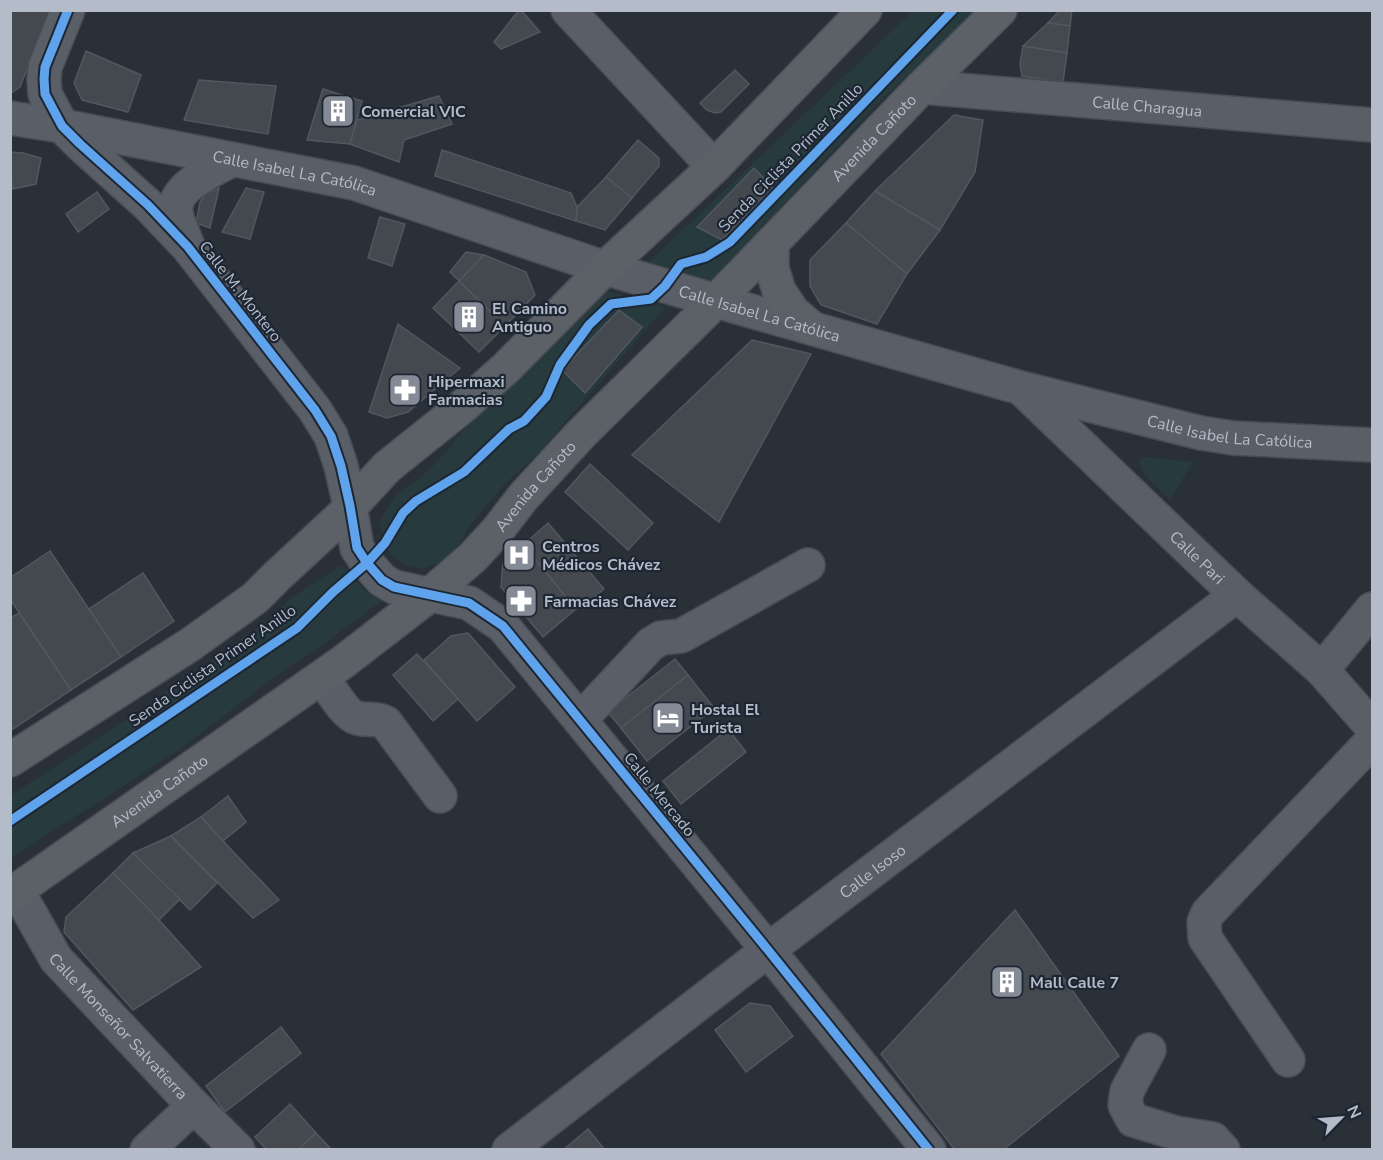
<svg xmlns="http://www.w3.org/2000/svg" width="1383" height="1160" viewBox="0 0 1383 1160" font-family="'Nunito Sans',sans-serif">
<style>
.green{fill:#273a3e}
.building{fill:#444950;stroke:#52575f;stroke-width:1.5}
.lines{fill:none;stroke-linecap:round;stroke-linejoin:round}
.minor-casing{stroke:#484c53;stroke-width:36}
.major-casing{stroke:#484c55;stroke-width:36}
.minor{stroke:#5a5e66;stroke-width:33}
.major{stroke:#5c6168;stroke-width:33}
.cycleway-casing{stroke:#1d2633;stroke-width:13}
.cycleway{stroke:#60a3ed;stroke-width:9}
.labels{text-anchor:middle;stroke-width:4.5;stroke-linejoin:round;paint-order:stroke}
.street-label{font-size:16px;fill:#b4bcc9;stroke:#1d2633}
.poi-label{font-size:16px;font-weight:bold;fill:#b4bcc9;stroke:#1d2633;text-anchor:start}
</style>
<rect width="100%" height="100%" fill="#2a3038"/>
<g class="green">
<path d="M 913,11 L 976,11 L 875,106 L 712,281 L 649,262 Z"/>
<path d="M 605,291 L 665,307 L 542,449 L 501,488 L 469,526 L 462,540 L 452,554 L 438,563 L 423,569 L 406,565 L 391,555 L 385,543 L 379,523 L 386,509 L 396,495 L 411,485 L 433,466 L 449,449 L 457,437 L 499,394 Z"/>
<path d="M 1143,457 L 1193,462 L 1170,499 C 1160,489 1139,474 1139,460 Z"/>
<path d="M 343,566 L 367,593 L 382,601 L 326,642 L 284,670 L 179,750 L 11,858 L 11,795 L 141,710 L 274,616 L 289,599 L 338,567 Z"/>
</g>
<g class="building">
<path d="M 12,10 L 50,10 L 20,87 L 10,94 L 10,15 Z"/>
<path d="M 519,10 L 521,10 L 540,32 L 501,49 L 494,42 Z"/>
<path d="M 1060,10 L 1072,10 L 1070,26 L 1048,23 Z"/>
<path d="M 1048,23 L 1070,26 L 1067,53 L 1023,46 Z"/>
<path d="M 1023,46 L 1067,53 L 1063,82 L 1022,76 L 1020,64 Z"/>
<path d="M 86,51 L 141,75 L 128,112 L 82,100 L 74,83 Z"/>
<path d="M 735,70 L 749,84 L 721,112 L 715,113 L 707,110 L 700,103 Z"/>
<path d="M 199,80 L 276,86 L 268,134 L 184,120 Z"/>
<path d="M 323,89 L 362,101 L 350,144 L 307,140 Z"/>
<path d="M 439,96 L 452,124 L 404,140 L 399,162 L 350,144 L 357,120 Z"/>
<path d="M 954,115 L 983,120 L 975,172 L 940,230 L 875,191 Z"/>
<path d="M 638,140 L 659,158 L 659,166 L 632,198 L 606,177 Z"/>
<path d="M 442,150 L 571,193 L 577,207 L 576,221 L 435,176 Z"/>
<path d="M 10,152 L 23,153 L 41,158 L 36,184 L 12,189 Z"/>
<path d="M 754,168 L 773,188 L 722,240 L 697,227 Z"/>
<path d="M 606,177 L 632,198 L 605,230 L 576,221 L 577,207 Z"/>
<path d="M 219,188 L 210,228 L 196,223 L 200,202 L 205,194 Z"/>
<path d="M 246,188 L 264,192 L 250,239 L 222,232 Z"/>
<path d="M 875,191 L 940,230 L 907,274 L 846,223 Z"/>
<path d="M 97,192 L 109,209 L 78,232 L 66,214 Z"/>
<path d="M 380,217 L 405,224 L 392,266 L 368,258 Z"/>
<path d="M 846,223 L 907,274 L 877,324 L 821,305 L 810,286 L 810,260 Z"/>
<path d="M 466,252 L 484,255 L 459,281 L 450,272 Z"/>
<path d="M 484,255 L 526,272 L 535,295 L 505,326 L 459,281 Z"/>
<path d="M 459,281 L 505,326 L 479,352 L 433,308 Z"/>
<path d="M 619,310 L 642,327 L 585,393 L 562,370 Z"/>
<path d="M 398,324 L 460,368 L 408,412 L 387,418 L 369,412 Z"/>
<path d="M 752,340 L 811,354 L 719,522 L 632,455 Z"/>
<path d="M 590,464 L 653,523 L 628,550 L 565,492 Z"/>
<path d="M 548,523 L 604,589 L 591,600 L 589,598 L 576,609 L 523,545 Z"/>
<path d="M 523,545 L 576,609 L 543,637 L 501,587 L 503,562 Z"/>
<path d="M 50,551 L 121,657 L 71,690 L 10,599 L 10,578 Z"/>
<path d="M 143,573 L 174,621 L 121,657 L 89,609 Z"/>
<path d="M 19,613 L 71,690 L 10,731 L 10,618 Z"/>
<path d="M 468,633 L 515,687 L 477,721 L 424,660 L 451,636 Z"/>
<path d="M 417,654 L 458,699 L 433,721 L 393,675 Z"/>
<path d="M 675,659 L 688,675 L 621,728 L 608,712 Z"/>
<path d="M 688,675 L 714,708 L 647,761 L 621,728 Z"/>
<path d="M 728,729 L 746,752 L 681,804 L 663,781 Z"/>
<path d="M 228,796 L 246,822 L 223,841 L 201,817 Z"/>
<path d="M 201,817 L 223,841 L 279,900 L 253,918 L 171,836 Z"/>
<path d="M 171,836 L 217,883 L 190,910 L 133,853 Z"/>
<path d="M 133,853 L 180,899 L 159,920 L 113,873 Z"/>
<path d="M 113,873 L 159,920 L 201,967 L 133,1010 L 64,932 L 66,917 Z"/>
<path d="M 1015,910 L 1119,1056 L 1003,1150 L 955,1150 L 881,1054 Z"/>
<path d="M 750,1003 L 770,1006 L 793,1036 L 746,1072 L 715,1030 Z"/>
<path d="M 281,1027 L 301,1053 L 225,1112 L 206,1086 Z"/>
<path d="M 290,1104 L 316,1133 L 298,1150 L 267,1150 L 255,1137 Z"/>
<path d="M 588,1129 L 605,1150 L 563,1150 Z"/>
<path d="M 316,1133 L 332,1150 L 298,1150 Z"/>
</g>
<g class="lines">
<g class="minor-casing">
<g id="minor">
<path d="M 68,10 L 45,67 L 44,79 L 45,94 L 62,126 L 80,144 L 148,205 L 188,247 L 315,410 L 331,436 L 341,466 L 350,506 L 357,548 L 367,563 L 382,580 L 394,587 L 469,603 L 503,626 L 768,950 L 929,1150"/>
<path d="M 568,10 L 714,167"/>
<path id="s1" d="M 922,87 L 1372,125"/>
<path id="s2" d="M 10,118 L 62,126 L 354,183 L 605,268 L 723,303 L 1021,388 L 1201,433 L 1233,438 L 1372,445"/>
<path d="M 187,244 C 184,234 177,223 176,212 C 172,187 213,170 232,160"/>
<path id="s3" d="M 1022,389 L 1237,595 L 1322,670 L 1372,727"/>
<path d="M 1322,670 L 1372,609"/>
<path d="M 322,677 C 330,688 345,715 357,718 C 367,721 376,717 386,723 L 440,796"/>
<path d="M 580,720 L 651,644 L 661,638 L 681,636 L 808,565"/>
<path id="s4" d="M 17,890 L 56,959 L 194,1106 L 238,1150"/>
<path d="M 1149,1050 L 1127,1091 L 1125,1105 L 1133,1120 L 1176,1133 L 1213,1139 L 1223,1150"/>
<path d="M 1288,1060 L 1205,938 L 1204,922 L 1208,913 L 1372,741"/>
<path d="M 147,1150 L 194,1106"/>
<path id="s5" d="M 509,1150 L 768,950 L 1237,595"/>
</g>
</g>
<g class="major-casing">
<g id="major">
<path d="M 772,243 L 772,268 L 779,291 L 793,312 L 812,328"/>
<path d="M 10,760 L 191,644 L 255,598 L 276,577 L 342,516 L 387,467 L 462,407 L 506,368 L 605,268 L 714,167 L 865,10"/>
<path id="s6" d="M 10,895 L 343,662 L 426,598 L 473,557 L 497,531 L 524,496 L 581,434 L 716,301 L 922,87 L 1000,10"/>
</g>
</g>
<use href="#minor" class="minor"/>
<use href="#major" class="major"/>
<g class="cycleway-casing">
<g id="cycleway">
<path d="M 68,10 L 45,67 L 44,79 L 45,94 L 62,126 L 80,144 L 148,205 L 188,247 L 315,410 L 331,436 L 341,466 L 350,506 L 357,548 L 367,563 L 382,580 L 394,587 L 469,603 L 503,626 L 768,950 L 929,1150"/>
<path d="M 10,821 L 297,628 L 333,592 L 367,563 L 385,543 L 403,513 L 416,501 L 464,472 L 509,429 L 524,421 L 546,397 L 560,365 L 589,325 L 611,304 L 651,299 L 665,286 L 681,264 L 706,257 L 730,242 L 953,10"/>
</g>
</g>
<use href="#cycleway" class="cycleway"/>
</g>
<defs>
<g id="building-square" transform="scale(1.725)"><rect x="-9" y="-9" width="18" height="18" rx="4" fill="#848b96" stroke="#1d2633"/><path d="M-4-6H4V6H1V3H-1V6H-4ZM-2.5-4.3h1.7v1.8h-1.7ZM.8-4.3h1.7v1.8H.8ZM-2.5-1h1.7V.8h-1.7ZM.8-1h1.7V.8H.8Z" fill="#fff"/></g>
<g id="pharmacy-square" transform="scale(1.725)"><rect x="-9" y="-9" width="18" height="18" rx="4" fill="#848b96" stroke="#1d2633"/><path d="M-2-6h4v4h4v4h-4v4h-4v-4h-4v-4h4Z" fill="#fff"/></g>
<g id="hospital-square" transform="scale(1.725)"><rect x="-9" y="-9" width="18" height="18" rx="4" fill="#848b96" stroke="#1d2633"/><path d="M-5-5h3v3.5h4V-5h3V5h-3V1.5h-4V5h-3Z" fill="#fff"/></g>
<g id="hotel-square" transform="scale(1.725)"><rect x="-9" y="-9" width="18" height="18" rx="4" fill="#848b96" stroke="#1d2633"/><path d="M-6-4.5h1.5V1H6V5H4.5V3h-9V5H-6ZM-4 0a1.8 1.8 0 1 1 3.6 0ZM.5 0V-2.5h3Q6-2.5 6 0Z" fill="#fff"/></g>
</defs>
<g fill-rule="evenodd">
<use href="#building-square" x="338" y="111"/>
<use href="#building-square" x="469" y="317"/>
<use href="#pharmacy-square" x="405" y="390"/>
<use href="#hospital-square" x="519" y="555"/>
<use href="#pharmacy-square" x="521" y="601"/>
<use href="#hotel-square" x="668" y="718"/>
<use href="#building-square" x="1007" y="982"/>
</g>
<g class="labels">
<g class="street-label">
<text dy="6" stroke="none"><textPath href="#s1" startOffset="226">Calle Charagua</textPath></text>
<text dy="6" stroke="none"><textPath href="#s6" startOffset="1154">Avenida Cañoto</textPath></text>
<text transform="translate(790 157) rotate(-46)" y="6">Senda Ciclista Primer Anillo</text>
<text dy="6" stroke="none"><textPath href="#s2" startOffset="290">Calle Isabel La Católica</textPath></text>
<text transform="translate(241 291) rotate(52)" y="6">Calle M. Montero</text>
<text dy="6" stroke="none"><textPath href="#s2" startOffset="776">Calle Isabel La Católica</textPath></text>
<text dy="6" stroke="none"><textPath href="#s2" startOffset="1262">Calle Isabel La Católica</textPath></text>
<text dy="6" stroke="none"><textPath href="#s6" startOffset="668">Avenida Cañoto</textPath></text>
<text dy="6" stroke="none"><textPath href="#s3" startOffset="243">Calle Pari</textPath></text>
<text transform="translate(212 665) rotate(-35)" y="6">Senda Ciclista Primer Anillo</text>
<text dy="6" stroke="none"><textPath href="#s6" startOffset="182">Avenida Cañoto</textPath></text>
<text transform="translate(660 794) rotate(51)" y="6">Calle Mercado</text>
<text dy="6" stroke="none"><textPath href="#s5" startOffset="458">Calle Isoso</textPath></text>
<text dy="6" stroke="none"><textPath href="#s4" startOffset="171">Calle Monseñor Salvatierra</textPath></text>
</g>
<g class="poi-label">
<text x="361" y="117">Comercial VIC</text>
<text x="492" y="314">El Camino<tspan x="492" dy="18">Antiguo</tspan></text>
<text x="428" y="387">Hipermaxi<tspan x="428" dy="18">Farmacias</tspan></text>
<text x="542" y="552">Centros<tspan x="542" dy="18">Médicos Chávez</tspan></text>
<text x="544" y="607">Farmacias Chávez</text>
<text x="691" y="715">Hostal El<tspan x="691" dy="18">Turista</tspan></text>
<text x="1030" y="988">Mall Calle 7</text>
</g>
</g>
<rect width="1383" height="1160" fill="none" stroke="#b4bcc9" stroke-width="24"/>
<g transform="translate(1341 1118) rotate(65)" stroke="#1d2633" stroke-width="4.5" paint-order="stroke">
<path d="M0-4.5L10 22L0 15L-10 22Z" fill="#b4bcc9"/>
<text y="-9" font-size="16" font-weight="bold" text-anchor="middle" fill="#b4bcc9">N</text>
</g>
</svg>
